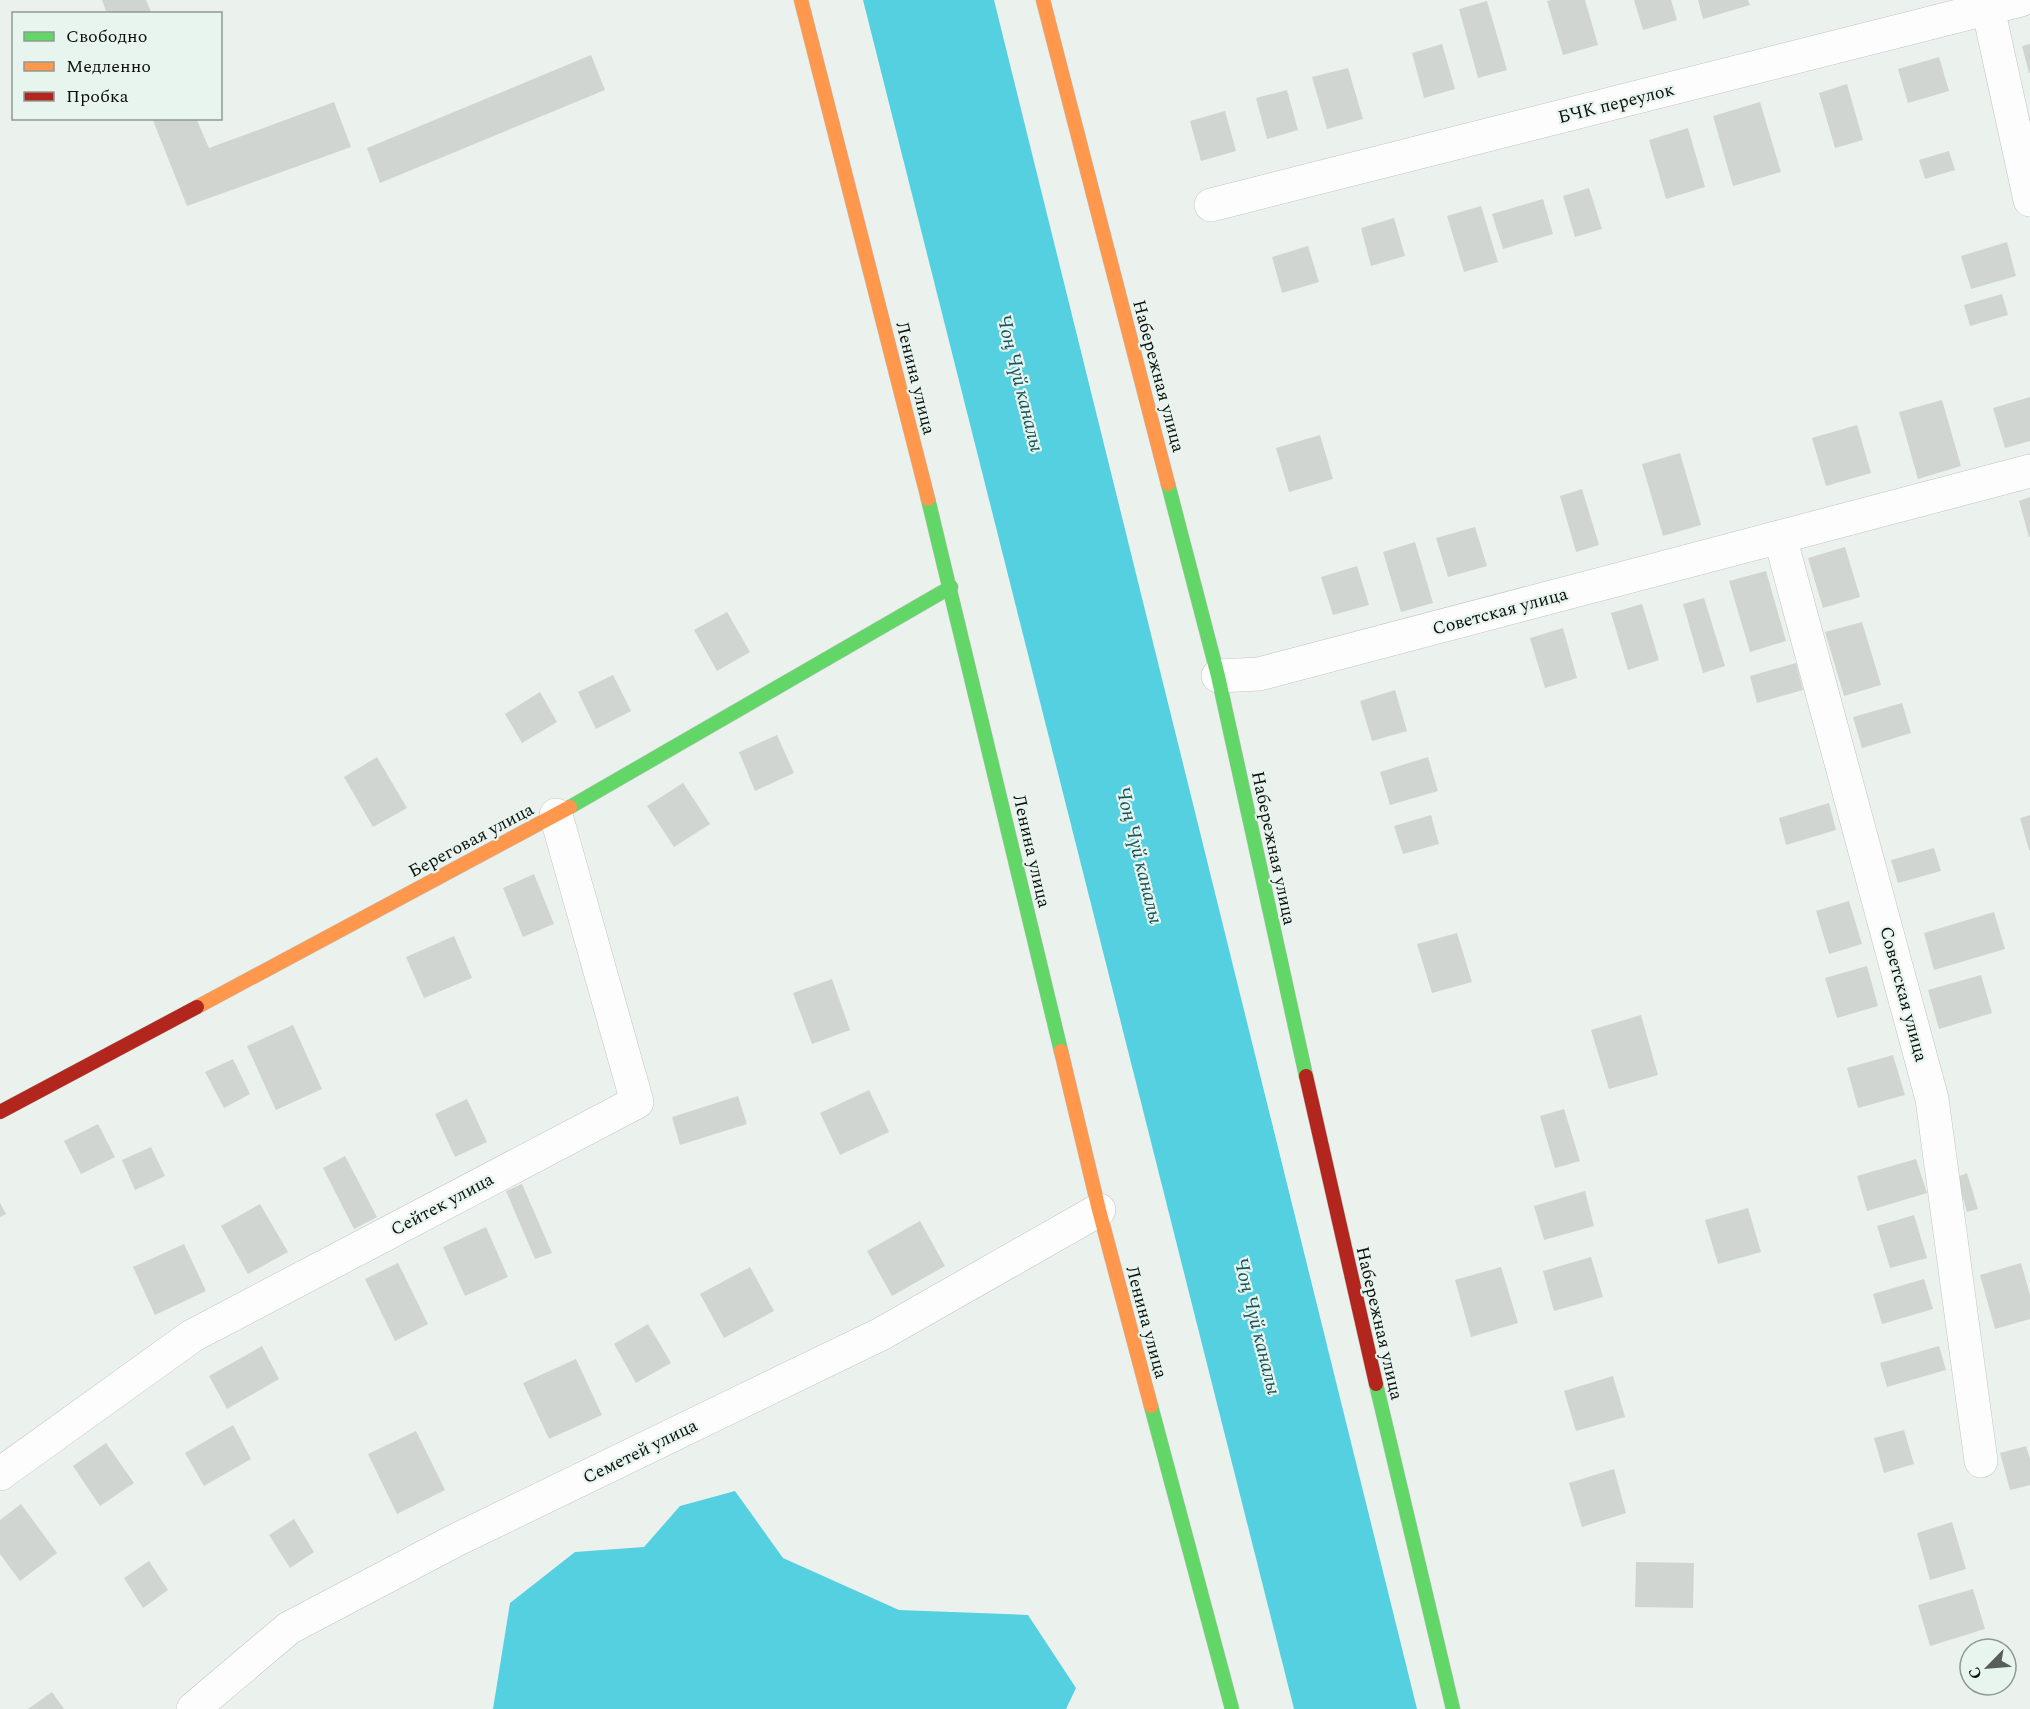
<svg xmlns="http://www.w3.org/2000/svg" width="2030" height="1709" viewBox="0 0 2030 1709" font-family="Spectral,serif">
<style>
.water{fill:#55d0e1}
.building{fill:#d0d5d1}
.lines{fill:none;stroke-linecap:round;stroke-linejoin:round}
.street-casing{stroke:#c0c5c2;stroke-width:34}
.fast-casing{stroke:#c0c5c2;stroke-width:15}
.slow-casing{stroke:#c0c5c2;stroke-width:15}
.jam-casing{stroke:#c0c5c2;stroke-width:15}
.street{stroke:#fcfdfc;stroke-width:33}
.fast{stroke:#63d668;stroke-width:14}
.slow{stroke:#ff974d;stroke-width:14}
.jam{stroke:#b3261e;stroke-width:14}
.labels{text-anchor:middle;stroke-width:4.5;stroke-linejoin:round;paint-order:stroke}
.street-label{font-size:18px;fill:#0b0f0d;stroke:#e8f5ee}
.water-label{font-size:20px;font-style:italic;fill:#14535d;stroke:#e8f5ee}
</style>
<rect width="100%" height="100%" fill="#ebf2ee"/>
<g class="water">
<path d="M 863,0 L 994,0 L 1417,1709 L 1294,1709 Z"/>
<path d="M 735,1491 L 783,1558 L 899,1610 L 1028,1615 L 1076,1688 L 1066,1709 L 493,1709 L 510,1603 L 575,1552 L 644,1547 L 680,1506 Z"/>
</g>
<g class="building">
<path d="M 102,0 L 146,0 L 152,14 L 107,14 Z"/>
<path d="M 1551,0 L 1585,0 L 1598,45 L 1563,55 L 1547,1 Z"/>
<path d="M 1634,0 L 1671,0 L 1677,20 L 1643,30 Z"/>
<path d="M 1698,0 L 1748,0 L 1750,5 L 1703,19 Z"/>
<path d="M 1487,1 L 1507,70 L 1478,78 L 1459,9 Z"/>
<path d="M 1442,44 L 1455,89 L 1424,98 L 1412,53 Z"/>
<path d="M 2030,44 L 2030,73 L 2029,73 L 2022,46 Z"/>
<path d="M 591,55 L 605,90 L 380,183 L 367,148 Z"/>
<path d="M 1939,57 L 1949,91 L 1908,103 L 1898,69 Z"/>
<path d="M 1348,68 L 1363,119 L 1327,129 L 1312,77 Z"/>
<path d="M 1847,84 L 1863,140 L 1835,148 L 1819,93 Z"/>
<path d="M 1287,90 L 1298,130 L 1267,139 L 1256,98 Z"/>
<path d="M 334,102 L 351,147 L 187,206 L 152,118 L 196,118 L 209,148 Z"/>
<path d="M 1760,102 L 1781,172 L 1733,186 L 1713,116 Z"/>
<path d="M 1225,111 L 1236,151 L 1201,161 L 1190,121 Z"/>
<path d="M 1688,128 L 1705,187 L 1666,199 L 1649,140 Z"/>
<path d="M 1949,151 L 1955,170 L 1925,179 L 1919,160 Z"/>
<path d="M 1589,188 L 1602,229 L 1575,237 L 1563,196 Z"/>
<path d="M 1543,199 L 1553,234 L 1503,249 L 1492,214 Z"/>
<path d="M 1481,206 L 1498,262 L 1464,272 L 1447,216 Z"/>
<path d="M 1394,218 L 1405,256 L 1371,266 L 1361,228 Z"/>
<path d="M 2007,242 L 2016,276 L 1971,289 L 1961,256 Z"/>
<path d="M 1308,246 L 1319,282 L 1282,293 L 1272,257 Z"/>
<path d="M 2002,294 L 2008,315 L 1970,326 L 1964,305 Z"/>
<path d="M 2030,397 L 2030,441 L 2005,448 L 1993,408 Z"/>
<path d="M 1942,400 L 1961,466 L 1918,479 L 1899,412 Z"/>
<path d="M 1857,425 L 1871,473 L 1826,486 L 1812,438 Z"/>
<path d="M 1320,435 L 1333,479 L 1289,492 L 1276,448 Z"/>
<path d="M 1680,453 L 1701,525 L 1663,536 L 1642,464 Z"/>
<path d="M 1582,489 L 1599,545 L 1576,552 L 1560,496 Z"/>
<path d="M 2030,497 L 2030,537 L 2029,537 L 2019,501 Z"/>
<path d="M 1475,527 L 1487,566 L 1448,577 L 1436,538 Z"/>
<path d="M 1415,542 L 1433,603 L 1401,612 L 1383,552 Z"/>
<path d="M 1845,547 L 1860,597 L 1823,608 L 1808,558 Z"/>
<path d="M 1357,566 L 1369,605 L 1333,615 L 1321,577 Z"/>
<path d="M 1766,571 L 1786,641 L 1750,652 L 1729,581 Z"/>
<path d="M 1704,598 L 1725,666 L 1703,673 L 1683,604 Z"/>
<path d="M 1642,604 L 1659,660 L 1628,670 L 1611,613 Z"/>
<path d="M 727,612 L 750,652 L 717,671 L 694,630 Z"/>
<path d="M 1862,622 L 1881,685 L 1844,696 L 1825,632 Z"/>
<path d="M 1563,628 L 1577,678 L 1545,688 L 1530,638 Z"/>
<path d="M 1796,663 L 1803,690 L 1757,703 L 1750,676 Z"/>
<path d="M 613,675 L 631,711 L 596,729 L 578,692 Z"/>
<path d="M 1395,690 L 1407,731 L 1372,741 L 1360,701 Z"/>
<path d="M 540,692 L 557,722 L 522,743 L 505,714 Z"/>
<path d="M 1902,703 L 1911,733 L 1862,748 L 1853,717 Z"/>
<path d="M 777,735 L 794,773 L 755,791 L 739,752 Z"/>
<path d="M 377,757 L 407,808 L 373,827 L 344,777 Z"/>
<path d="M 1428,757 L 1438,791 L 1390,805 L 1380,772 Z"/>
<path d="M 683,783 L 710,824 L 674,847 L 647,806 Z"/>
<path d="M 1829,803 L 1836,830 L 1786,845 L 1779,818 Z"/>
<path d="M 1431,815 L 1439,844 L 1403,854 L 1394,826 Z"/>
<path d="M 2030,815 L 2030,850 L 2029,850 L 2020,818 Z"/>
<path d="M 1934,848 L 1941,871 L 1898,883 L 1891,860 Z"/>
<path d="M 534,874 L 554,924 L 523,937 L 503,888 Z"/>
<path d="M 1849,901 L 1862,944 L 1829,954 L 1816,911 Z"/>
<path d="M 1994,912 L 2005,949 L 1934,970 L 1924,933 Z"/>
<path d="M 1457,933 L 1472,982 L 1432,993 L 1417,944 Z"/>
<path d="M 454,936 L 472,978 L 424,998 L 406,957 Z"/>
<path d="M 1867,966 L 1878,1006 L 1837,1018 L 1825,978 Z"/>
<path d="M 1981,975 L 1992,1013 L 1939,1029 L 1928,990 Z"/>
<path d="M 832,979 L 850,1030 L 812,1044 L 793,993 Z"/>
<path d="M 1641,1015 L 1658,1075 L 1609,1089 L 1591,1030 Z"/>
<path d="M 293,1025 L 322,1089 L 276,1110 L 247,1046 Z"/>
<path d="M 1893,1055 L 1905,1095 L 1858,1108 L 1847,1068 Z"/>
<path d="M 233,1059 L 250,1094 L 224,1108 L 205,1072 Z"/>
<path d="M 869,1090 L 889,1132 L 840,1155 L 820,1113 Z"/>
<path d="M 738,1096 L 747,1124 L 680,1145 L 672,1117 Z"/>
<path d="M 467,1099 L 487,1142 L 455,1157 L 435,1114 Z"/>
<path d="M 1564,1109 L 1580,1161 L 1555,1168 L 1540,1116 Z"/>
<path d="M 98,1124 L 115,1157 L 81,1174 L 64,1141 Z"/>
<path d="M 151,1147 L 165,1176 L 135,1190 L 122,1160 Z"/>
<path d="M 345,1156 L 377,1217 L 354,1229 L 323,1168 Z"/>
<path d="M 1916,1159 L 1927,1193 L 1867,1211 L 1857,1176 Z"/>
<path d="M 1967,1173 L 1978,1209 L 1967,1212 L 1957,1177 Z"/>
<path d="M 522,1184 L 552,1253 L 535,1259 L 506,1191 Z"/>
<path d="M 1585,1191 L 1594,1226 L 1544,1240 L 1534,1206 Z"/>
<path d="M 0,1203 L 6,1214 L 0,1217 Z"/>
<path d="M 260,1204 L 288,1252 L 248,1274 L 221,1226 Z"/>
<path d="M 1748,1208 L 1761,1252 L 1718,1264 L 1705,1220 Z"/>
<path d="M 1914,1215 L 1927,1258 L 1890,1268 L 1877,1226 Z"/>
<path d="M 920,1221 L 945,1266 L 892,1296 L 867,1251 Z"/>
<path d="M 486,1227 L 508,1277 L 465,1296 L 443,1247 Z"/>
<path d="M 184,1244 L 206,1291 L 155,1315 L 133,1267 Z"/>
<path d="M 1591,1257 L 1603,1297 L 1554,1311 L 1543,1271 Z"/>
<path d="M 398,1263 L 428,1324 L 395,1341 L 365,1279 Z"/>
<path d="M 2021,1263 L 2030,1295 L 2030,1319 L 1995,1329 L 1980,1275 Z"/>
<path d="M 750,1267 L 774,1311 L 724,1338 L 700,1294 Z"/>
<path d="M 1501,1267 L 1518,1323 L 1471,1337 L 1455,1280 Z"/>
<path d="M 1924,1279 L 1933,1309 L 1882,1324 L 1873,1294 Z"/>
<path d="M 648,1324 L 671,1363 L 636,1383 L 614,1344 Z"/>
<path d="M 262,1346 L 279,1379 L 227,1409 L 209,1376 Z"/>
<path d="M 1939,1346 L 1946,1370 L 1887,1387 L 1880,1363 Z"/>
<path d="M 576,1359 L 602,1415 L 549,1439 L 523,1383 Z"/>
<path d="M 1613,1376 L 1625,1417 L 1576,1431 L 1564,1391 Z"/>
<path d="M 233,1425 L 251,1459 L 204,1486 L 185,1453 Z"/>
<path d="M 1904,1430 L 1914,1464 L 1884,1473 L 1874,1438 Z"/>
<path d="M 416,1431 L 445,1490 L 397,1514 L 368,1454 Z"/>
<path d="M 106,1443 L 134,1483 L 100,1506 L 73,1466 Z"/>
<path d="M 2026,1446 L 2030,1459 L 2030,1485 L 2010,1490 L 2000,1453 Z"/>
<path d="M 1614,1469 L 1626,1513 L 1582,1527 L 1569,1483 Z"/>
<path d="M 21,1504 L 57,1553 L 20,1581 L 0,1554 L 0,1520 Z"/>
<path d="M 294,1519 L 314,1552 L 290,1568 L 269,1535 Z"/>
<path d="M 1952,1522 L 1966,1569 L 1930,1580 L 1917,1533 Z"/>
<path d="M 149,1561 L 168,1590 L 143,1608 L 124,1578 Z"/>
<path d="M 1636,1562 L 1694,1563 L 1693,1608 L 1635,1607 Z"/>
<path d="M 1973,1589 L 1985,1629 L 1930,1646 L 1918,1605 Z"/>
<path d="M 52,1692 L 64,1709 L 28,1709 Z"/>
</g>
<g class="lines">
<g class="street-casing">
<g id="street">
<path d="M 1988,8 L 2030,200"/>
<path d="M 1211,205 L 2021,0"/>
<path d="M 1780,537 L 1932,1099 L 1981,1461"/>
<path d="M 1218,676 L 1259,674 L 2030,471"/>
<path d="M 0,1474 L 192,1336 L 637,1102 L 556,815"/>
<path d="M 193,1709 L 289,1628 L 456,1540 L 881,1334 L 1099,1210"/>
</g>
</g>
<g class="fast-casing">
<g id="fast">
<path d="M 1168,484 L 1218,676 L 1306,1076"/>
<path d="M 928,499 L 1061,1051"/>
<path d="M 570,807 L 951,587"/>
<path d="M 1376,1384 L 1453,1709"/>
<path d="M 1151,1406 L 1232,1709"/>
</g>
</g>
<g class="slow-casing">
<g id="slow">
<path d="M 801,0 L 928,499"/>
<path d="M 1043,0 L 1168,484"/>
<path d="M 197,1007 L 570,807"/>
<path d="M 1061,1051 L 1099,1210 L 1151,1406"/>
</g>
</g>
<g class="jam-casing">
<g id="jam">
<path d="M 1306,1076 L 1376,1384"/>
<path d="M 0,1112 L 197,1007"/>
</g>
</g>
<use href="#street" class="street"/>
<use href="#fast" class="fast"/>
<use href="#slow" class="slow"/>
<use href="#jam" class="jam"/>
</g>
<g class="labels">
<g class="street-label">
<text transform="translate(1616 103) rotate(-14)" y="6">БЧК переулок</text>
<text transform="translate(1159 376) rotate(75)" y="6">Набережная улица</text>
<text transform="translate(916 378) rotate(76)" y="6">Ленина улица</text>
<text transform="translate(1500 611) rotate(-15)" y="6">Советская улица</text>
<text transform="translate(471 840) rotate(-28)" y="6">Береговая улица</text>
<text transform="translate(1274 848) rotate(78)" y="6">Набережная улица</text>
<text transform="translate(1032 851) rotate(77)" y="6">Ленина улица</text>
<text transform="translate(1904 994) rotate(75)" y="6">Советская улица</text>
<text transform="translate(442 1204) rotate(-28)" y="6">Сейтек улица</text>
<text transform="translate(1147 1322) rotate(75)" y="6">Ленина улица</text>
<text transform="translate(1380 1323) rotate(77)" y="6">Набережная улица</text>
<text transform="translate(640 1451) rotate(-26)" y="6">Семетей улица</text>
</g>
<g class="water-label">
<text transform="translate(1021 383) rotate(76)" y="7">Чоң Чүй каналы</text>
<text transform="translate(1140 855) rotate(76)" y="7">Чоң Чүй каналы</text>
<text transform="translate(1258 1326) rotate(76)" y="7">Чоң Чүй каналы</text>
</g>
</g>
<rect x="12" y="12" width="210" height="108" fill="#e8f5ee" stroke="#909994" stroke-width="1.5"/>
<rect x="24" y="32" width="30" height="9" fill="#63d668" stroke="#909994" stroke-width="1.5"/>
<text x="66" y="42" font-size="18" fill="#0b0f0d">Свободно</text>
<rect x="24" y="62" width="30" height="9" fill="#ff974d" stroke="#909994" stroke-width="1.5"/>
<text x="66" y="72" font-size="18" fill="#0b0f0d">Медленно</text>
<rect x="24" y="92" width="30" height="9" fill="#b3261e" stroke="#909994" stroke-width="1.5"/>
<text x="66" y="102" font-size="18" fill="#0b0f0d">Пробка</text>
<g transform="translate(1988 1667) rotate(245)"><circle r="28" fill="#e8f5ee" stroke="#909994" stroke-width="1.5"/>
<path d="M0-4.5L10 22L0 15L-10 22Z" fill="#595e5c"/>
<text y="-9" font-size="16" font-weight="bold" text-anchor="middle" fill="#0b0f0d">С</text>
</g>
</svg>
